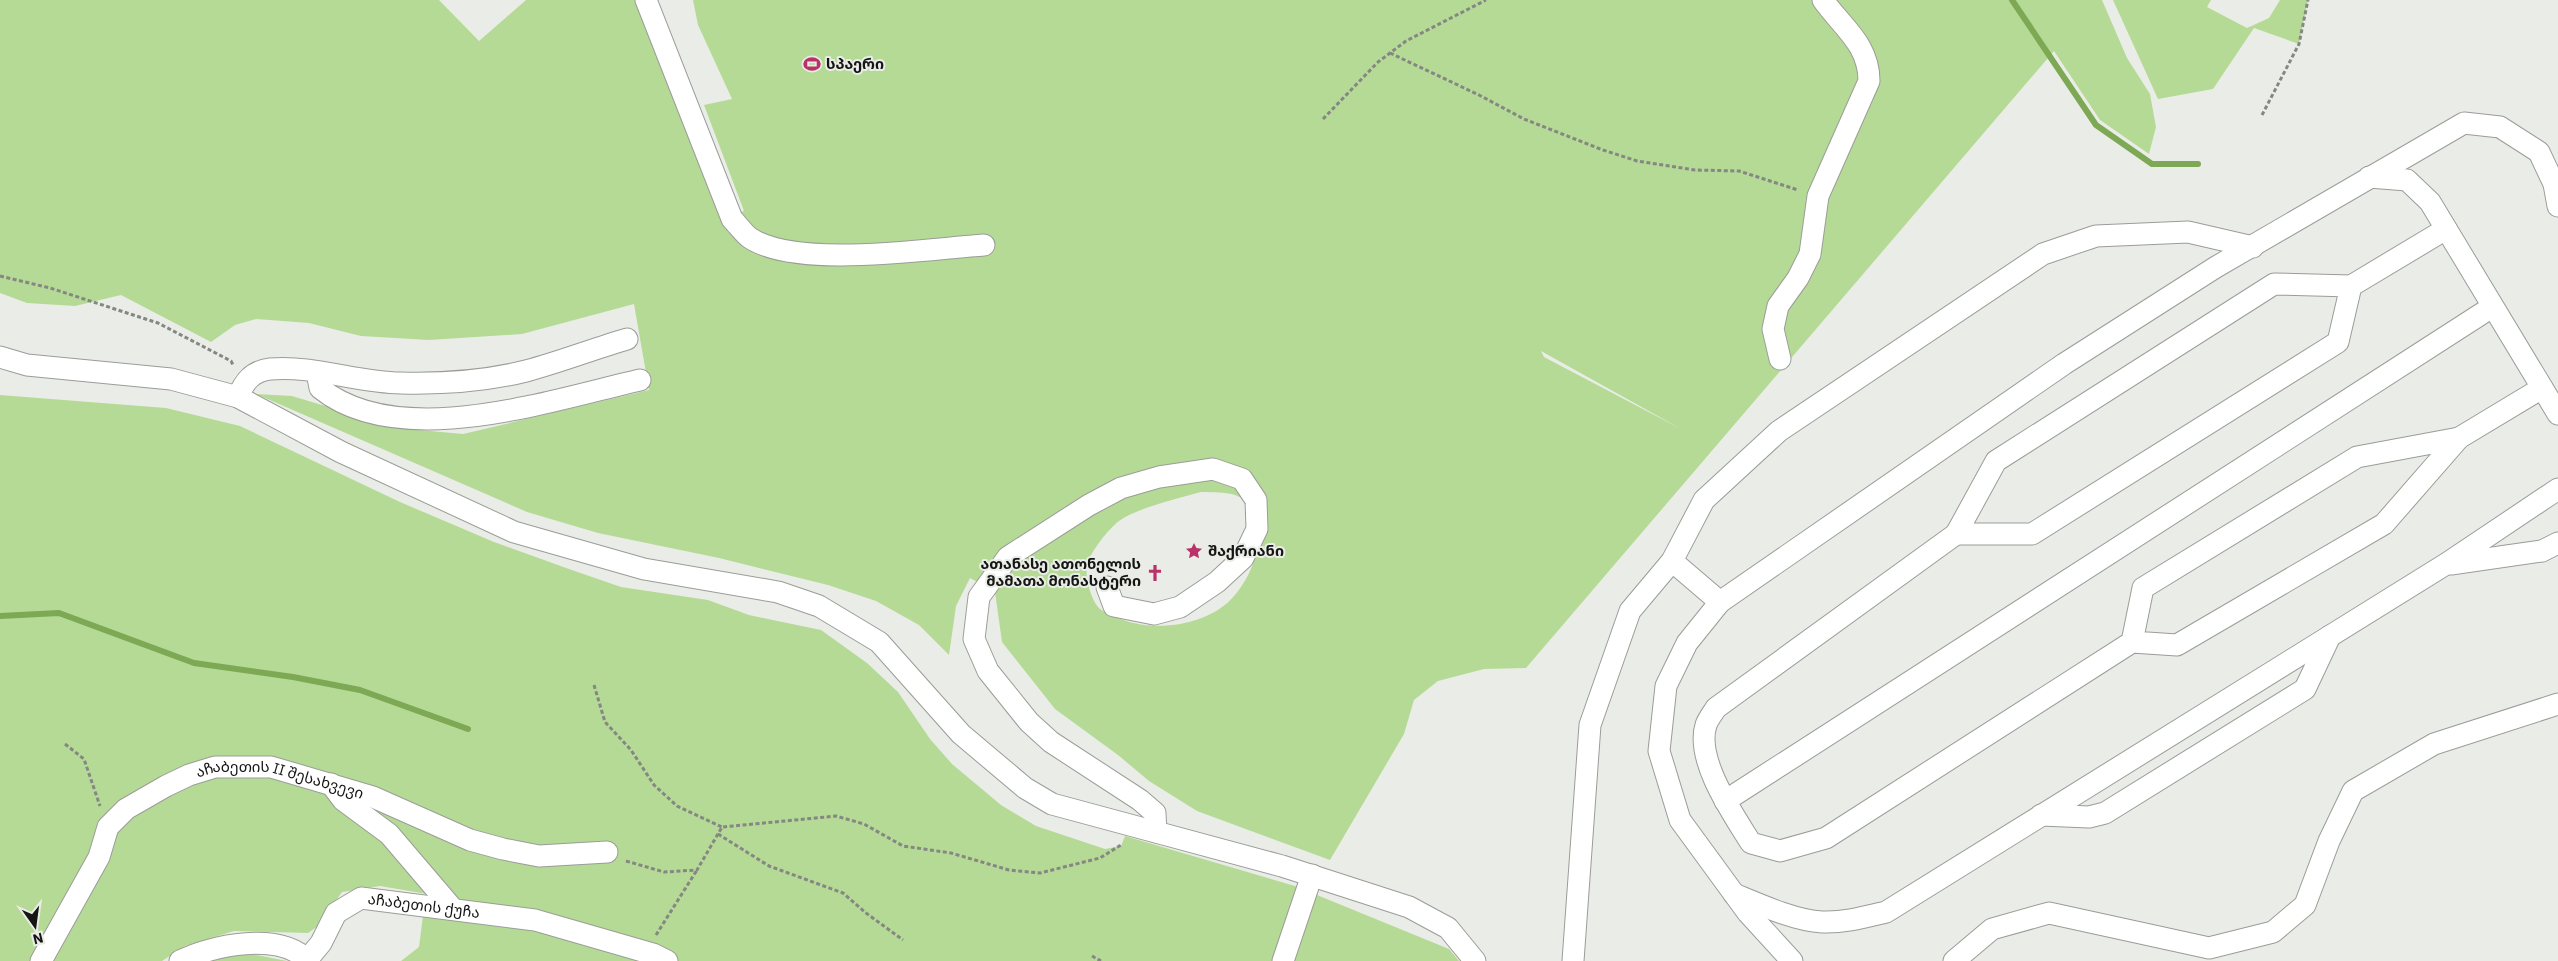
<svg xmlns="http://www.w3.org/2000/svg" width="2558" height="961" viewBox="0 0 2558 961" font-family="'IBM Plex Sans','Noto Sans Georgian',sans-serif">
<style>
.green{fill:#b5da96;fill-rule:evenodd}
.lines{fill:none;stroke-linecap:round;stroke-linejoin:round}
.stream{stroke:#7da854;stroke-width:6}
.minor-casing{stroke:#9a9d97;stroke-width:23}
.path{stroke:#858783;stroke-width:3;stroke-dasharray:4 2.5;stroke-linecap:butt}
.minor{stroke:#fff;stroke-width:21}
.labels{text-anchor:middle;stroke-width:4;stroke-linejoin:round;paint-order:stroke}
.poi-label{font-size:15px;font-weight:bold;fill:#151614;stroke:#eaede7;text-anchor:start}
.street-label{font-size:15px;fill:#151614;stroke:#eaede7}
</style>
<rect width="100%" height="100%" fill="#eaede7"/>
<g class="green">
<path d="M 0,0 L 439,0 L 479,41 L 526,0 L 636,0 L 724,216 L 744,211 L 704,105 L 732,99 L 698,25 L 693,0 L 2102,0 L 2127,58 L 2150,94 L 2156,127 L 2149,154 L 2100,120 L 2054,51 L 1526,668 L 1484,669 L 1438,681 L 1414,700 L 1404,734 L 1330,860 L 1197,811 L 1149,781 L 1118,755 L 1055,709 L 1002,642 L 995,592 L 970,578 L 956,606 L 949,655 L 919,625 L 876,601 L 828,585 L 719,558 L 598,533 L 527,512 L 256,394 L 292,396 L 398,428 L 463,434 L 649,390 L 634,304 L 522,334 L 429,340 L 361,336 L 309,323 L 256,319 L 235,325 L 211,342 L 121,295 L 75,306 L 27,303 L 0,293 ZM 1541,351 L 1681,429 L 1544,357 ZM 1201,492 C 1233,493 1242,491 1262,519 C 1259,548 1254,573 1234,596 C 1208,627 1149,634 1114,616 C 1110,614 1101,611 1098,607 C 1090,597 1085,576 1087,564 C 1090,553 1109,528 1119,521 C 1139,507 1177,499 1201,492 Z"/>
<path d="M 2113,0 L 2211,0 L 2207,7 L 2247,28 L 2269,18 L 2280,0 L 2308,0 L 2299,44 L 2254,28 L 2213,89 L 2158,99 Z"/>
<path d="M 0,395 L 166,408 L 240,426 L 400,502 L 494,542 L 569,569 L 621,587 L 708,600 L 749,615 L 821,630 L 867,663 L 898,692 L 930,739 L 952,764 L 1001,805 L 1036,826 L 1105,849 L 1121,846 L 1125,836 L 1295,886 L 1449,949 L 1459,961 L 666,961 L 456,903 L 350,802 L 540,853 L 247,761 L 133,800 L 38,961 L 0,961 Z"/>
<path d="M 263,770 L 328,794 L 387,838 L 427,894 L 380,886 L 342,892 L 318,926 L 308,933 L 234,931 L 185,946 L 162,961 L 46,961 L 115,828 L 129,813 L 199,777 Z"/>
<path d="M 424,908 L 559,932 L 657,961 L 401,961 L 419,947 Z"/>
<path d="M 242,952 L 287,961 L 196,961 Z"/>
</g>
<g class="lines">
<g class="stream">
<path d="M 2012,0 L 2096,125 L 2152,164 L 2198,164"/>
<path d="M 0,616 L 59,613 L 194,663 L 293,677 L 360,690 L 468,729"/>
</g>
<g class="minor-casing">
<g id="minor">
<path d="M 646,0 L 732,219 C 738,225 744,234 750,238 C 797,269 927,249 984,245"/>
<path d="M 2369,177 L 2407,180 L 2430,202 L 2558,414"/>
<path d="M 2351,286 L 2338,342 L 2032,534 L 1956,534 L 1996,461 L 2274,284 L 2351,286 L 2446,229"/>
<path d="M 0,357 L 27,365 L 171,379 L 238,397 L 341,452 L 514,532 L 644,569 L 778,592 L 819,606 L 879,642 L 961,734 L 1025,788 L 1052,804 L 1282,866 L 1409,907 L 1448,928 L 1475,961"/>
<path d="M 1780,359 L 1773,329 L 1778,306 L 1798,278 L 1810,254 L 1818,196 L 1869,81 C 1869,44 1842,27 1823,0"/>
<path d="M 317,372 L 320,388 C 398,452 552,400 640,380"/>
<path d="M 238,397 C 244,382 252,371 270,369 C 314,365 358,383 401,383 C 442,384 486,381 526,371 C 560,362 593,349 627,339"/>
<path d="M 2459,438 L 2542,388"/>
<path d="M 1956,534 L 1716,708 C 1713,713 1708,719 1706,725 C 1695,760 1733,814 1751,843 L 1780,851 L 1826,838 L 2132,642 L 2177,645 L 2384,524 L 2459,438 L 2357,457 L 2143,588 L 2132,642"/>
<path d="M 1672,561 L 1720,602 L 2064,364 L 2216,267 L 2464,123 L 2500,127 L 2539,152 L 2554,184 L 2558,206"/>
<path d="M 2451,564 L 2542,551 L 2558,543"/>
<path d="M 1107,587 L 1114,606 L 1154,614 L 1180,607 L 1217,582 L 1243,558 L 1257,529 L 1256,500 L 1242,479 L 1213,469 L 1159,477 L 1121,488 L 1089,505 L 1008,557 L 979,597 L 974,639 L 988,671 L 1029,722 L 1051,742 L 1140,800 L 1155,813 L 1156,832"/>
<path d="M 1720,602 L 1687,643 L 1666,686 L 1659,751 L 1680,820 L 1748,913 L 1792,961"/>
<path d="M 331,784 L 343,800 L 389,834 L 453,909"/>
<path d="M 1725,801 L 2492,307"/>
<path d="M 2041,815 L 2089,817 L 2105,813 L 2305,689 L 2330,636"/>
<path d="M 1734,894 C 1758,904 1796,921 1822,922 C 1843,923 1865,917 1886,912 L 2446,564 L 2558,489"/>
<path id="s1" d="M 307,960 L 321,943 L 336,913 L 361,898 L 535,920 L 653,954 L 667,961"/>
<path id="s2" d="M 41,961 L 99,857 L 108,827 L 126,809 L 166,786 L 189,775 L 215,767 L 271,767 L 373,797 L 470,840 L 503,849 L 539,856 L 607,852"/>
<path d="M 180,961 C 212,945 280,931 308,961"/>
<path d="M 1283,961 L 1312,875"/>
<path d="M 1573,961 L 1590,725 L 1630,611 L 1672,561 L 1704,500 L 1779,431 L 2043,254 L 2096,236 L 2188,232 L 2253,247"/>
<path d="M 1954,961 L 1992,929 L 2049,913 L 2209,948 L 2273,932 L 2305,905 L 2329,841 L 2353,791 L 2434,744 L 2558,704"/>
</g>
</g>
<g class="path">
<path d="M 1390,53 L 1479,95 L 1524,119 L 1603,150 L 1637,161 L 1695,170 L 1739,171 L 1798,190"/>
<path d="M 2262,115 L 2299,44 L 2308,0"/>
<path d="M 1323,119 L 1378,62 L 1406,41 L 1486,0"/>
<path d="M 0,276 L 50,288 L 158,323 L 231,361 L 233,365"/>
<path d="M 594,685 L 605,722 L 631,750 L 654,785 L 677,806 L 722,827"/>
<path d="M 65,744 L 84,759 L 100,806"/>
<path d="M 718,834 L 769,866 L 843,893 L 866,913 L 903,940"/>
<path d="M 626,861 L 664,872 L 697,870 L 722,827 L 836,816 L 864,824 L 903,846 L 951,853 L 1009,870 L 1040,873 L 1100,858 L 1121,845"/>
<path d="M 656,935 L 697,870"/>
<path d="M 1092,956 L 1101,961"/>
</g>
<use href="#minor" class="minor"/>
</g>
<defs>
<g id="stadium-bare" transform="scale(1.35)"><path d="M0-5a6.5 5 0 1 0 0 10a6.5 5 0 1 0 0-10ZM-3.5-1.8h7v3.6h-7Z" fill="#bb316a" stroke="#eaede7" stroke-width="2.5" paint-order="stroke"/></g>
<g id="sight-bare" transform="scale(1.35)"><path d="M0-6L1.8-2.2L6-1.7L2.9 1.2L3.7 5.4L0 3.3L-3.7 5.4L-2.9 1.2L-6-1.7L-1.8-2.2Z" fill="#bb316a" stroke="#eaede7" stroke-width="2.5" paint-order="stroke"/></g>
<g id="church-bare" transform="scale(1.35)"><path d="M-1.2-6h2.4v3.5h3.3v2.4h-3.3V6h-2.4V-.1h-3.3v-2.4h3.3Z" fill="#bb316a" stroke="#eaede7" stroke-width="2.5" paint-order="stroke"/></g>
</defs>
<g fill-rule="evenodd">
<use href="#stadium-bare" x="812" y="64"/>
<use href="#sight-bare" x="1194" y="551"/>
<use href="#church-bare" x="1155" y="573"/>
</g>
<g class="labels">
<g class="poi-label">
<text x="826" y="69">სპაერი</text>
<text x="1208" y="556">შაქრიანი</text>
<text x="1141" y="569" text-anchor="end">ათანასე ათონელის<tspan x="1141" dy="17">მამათა მონასტერი</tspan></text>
</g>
<g class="street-label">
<text dy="5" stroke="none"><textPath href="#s2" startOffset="341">აჩაბეთის II შესახვევი</textPath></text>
<text dy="5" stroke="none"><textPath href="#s1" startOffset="148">აჩაბეთის ქუჩა</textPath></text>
</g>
</g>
<g transform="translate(35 926) rotate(166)" stroke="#eaede7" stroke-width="4" paint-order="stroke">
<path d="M0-4L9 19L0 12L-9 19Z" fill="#151614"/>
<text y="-8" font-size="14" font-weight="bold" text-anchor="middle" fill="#151614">N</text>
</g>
</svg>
